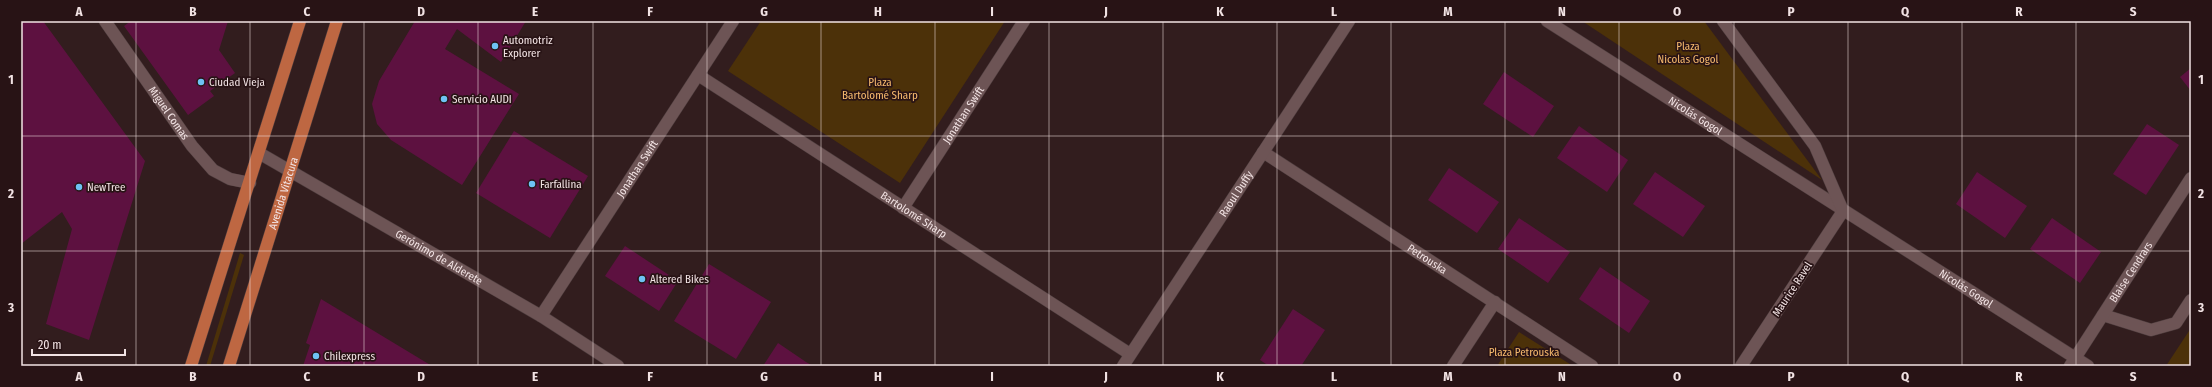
<svg xmlns="http://www.w3.org/2000/svg" width="2212" height="387" viewBox="0 0 2212 387" font-family="'Fira Sans Condensed',sans-serif">
<style>
.green{fill:#4c3109}
.building{fill:#5d1140}
.lines{fill:none;stroke-linecap:round;stroke-linejoin:round}
.lane-casing{stroke:#4d3c3d;stroke-width:13}
.street-casing{stroke:#4d3c3d;stroke-width:13}
.secondary-casing{stroke:#4d3c3d;stroke-width:13}
.primary-casing{stroke:#4d3c3d;stroke-width:13}
.lane{stroke:#6d5455;stroke-width:12}
.street{stroke:#6d5455;stroke-width:12}
.secondary{stroke:#6d5455;stroke-width:12}
.primary{stroke:#be6742;stroke-width:12}
.grid{fill:none;stroke:#f2e3e4;stroke-width:1;stroke-opacity:0.55}
.poi-dot{fill:#6ec2f4;stroke:#281315;stroke-width:1.5}
.labels{text-anchor:middle;stroke-width:3.5;stroke-linejoin:round;paint-order:stroke}
.poi-label{font-size:11px;fill:#f2e3e4;stroke:#281315;text-anchor:start}
.park-label{font-size:11px;fill:#f8bb6e;stroke:#281315}
.street-label{font-size:11px;fill:#f2e3e4;stroke:#281315}
.neatline{fill:none;stroke:#f2e3e4;stroke-width:1.5}
.grid-label{font-size:13px;text-anchor:middle;font-weight:bold;fill:#f2e3e4}
</style>
<rect width="100%" height="100%" fill="#321d1e"/>
<g class="green">
<path d="M 761,21 L 1005,21 L 900,183 L 728,71 Z"/>
<path d="M 1582,21 L 1704,21 L 1822,180 Z"/>
<path d="M 240,253 L 244,255 L 210,366 L 206,366 Z"/>
<path d="M 2191,328 L 2191,366 L 2166,366 Z"/>
<path d="M 1519,332 L 1573,366 L 1497,366 Z"/>
</g>
<g class="building">
<path d="M 21,21 L 43,21 L 145,161 L 89,340 L 46,324 L 72,229 L 62,212 L 21,244 Z"/>
<path d="M 131,21 L 228,21 L 219,50 L 235,73 L 210,91 L 214,96 L 188,115 L 124,26 Z"/>
<path d="M 415,21 L 526,21 L 501,62 L 457,29 L 445,49 L 519,94 L 462,185 L 391,140 L 377,124 L 372,104 L 379,81 Z"/>
<path d="M 2191,68 L 2191,91 L 2180,77 Z"/>
<path d="M 1504,72 L 1554,106 L 1533,137 L 1483,104 Z"/>
<path d="M 2147,124 L 2179,145 L 2146,195 L 2113,174 Z"/>
<path d="M 1579,126 L 1628,160 L 1607,192 L 1557,158 Z"/>
<path d="M 514,131 L 588,176 L 550,238 L 476,193 Z"/>
<path d="M 1449,168 L 1499,202 L 1477,233 L 1428,200 Z"/>
<path d="M 1655,172 L 1705,206 L 1683,237 L 1633,204 Z"/>
<path d="M 1977,172 L 2027,206 L 2005,238 L 1956,204 Z"/>
<path d="M 1519,218 L 1570,252 L 1548,283 L 1498,249 Z"/>
<path d="M 2052,218 L 2101,252 L 2080,283 L 2030,249 Z"/>
<path d="M 625,246 L 678,281 L 659,311 L 605,276 Z"/>
<path d="M 709,264 L 771,302 L 736,359 L 674,321 Z"/>
<path d="M 1600,267 L 1650,301 L 1629,333 L 1579,299 Z"/>
<path d="M 321,299 L 432,366 L 303,366 L 310,345 L 306,343 Z"/>
<path d="M 1293,309 L 1325,330 L 1301,366 L 1269,366 L 1260,360 Z"/>
<path d="M 778,343 L 806,362 L 813,366 L 763,366 Z"/>
</g>
<g class="lines">
<g class="lane-casing">
<path id="lane" d="M 2103,315 L 2151,330 L 2176,323 L 2191,300"/>
</g>
<g class="street-casing">
<g id="street">
<path id="s1" d="M 105,21 L 192,146 L 213,170 L 230,179 L 250,183"/>
<path id="s2" d="M 1547,21 L 2088,366"/>
<path d="M 1723,21 L 1815,146 L 1843,211 L 1741,366"/>
<path id="s3" d="M 698,75 L 1130,354"/>
<path id="s4" d="M 1263,152 L 1592,366"/>
<path id="s5" d="M 903,208 L 1024,21"/>
<path id="s6" d="M 541,316 L 733,21"/>
<path id="s7" d="M 1123,366 L 1349,21"/>
<path d="M 1453,366 L 1495,302"/>
<path id="s8" d="M 2070,366 L 2191,178"/>
</g>
</g>
<g class="secondary-casing">
<g id="secondary">
<path id="s9" d="M 259,153 L 541,316 L 618,366"/>
</g>
</g>
<g class="primary-casing">
<g id="primary">
<path d="M 191,366 L 300,21"/>
<path id="s10" d="M 229,366 L 337,21"/>
</g>
</g>
<use href="#lane" class="lane"/>
<use href="#street" class="street"/>
<use href="#secondary" class="secondary"/>
<use href="#primary" class="primary"/>
</g>
<path class="grid" d="M 136,21 L 136,366M 250,21 L 250,366M 364,21 L 364,366M 478,21 L 478,366M 593,21 L 593,366M 707,21 L 707,366M 821,21 L 821,366M 935,21 L 935,366M 1049,21 L 1049,366M 1163,21 L 1163,366M 1277,21 L 1277,366M 1391,21 L 1391,366M 1505,21 L 1505,366M 1619,21 L 1619,366M 1734,21 L 1734,366M 1848,21 L 1848,366M 1962,21 L 1962,366M 2076,21 L 2076,366M 21,136 L 2191,136M 21,251 L 2191,251"/>
<g class="poi-dot">
<circle cx="495" cy="46" r="4"/>
<circle cx="201" cy="82" r="4"/>
<circle cx="444" cy="99" r="4"/>
<circle cx="532" cy="184" r="4"/>
<circle cx="79" cy="187" r="4"/>
<circle cx="642" cy="279" r="4"/>
<circle cx="316" cy="356" r="4"/>
</g>
<g class="labels">
<g class="poi-label">
<text x="503" y="44">Automotriz<tspan x="503" dy="13">Explorer</tspan></text>
<text x="209" y="86">Ciudad Vieja</text>
<text x="452" y="103">Servicio AUDI</text>
<text x="540" y="188">Farfallina</text>
<text x="87" y="191">NewTree</text>
<text x="650" y="283">Altered Bikes</text>
<text x="324" y="360">Chilexpress</text>
</g>
<g class="park-label">
<text x="1688" y="50">Plaza<tspan x="1688" dy="13">Nicolas Gogol</tspan></text>
<text x="880" y="86">Plaza<tspan x="880" dy="13">Bartolomé Sharp</tspan></text>
<text x="1524" y="356">Plaza Petrouska</text>
</g>
<g class="street-label">
<text dy="4" stroke="none"><textPath href="#s1" startOffset="112">Miguel Comas</textPath></text>
<text dy="4" stroke="none"><textPath href="#s5" startOffset="111">Jonathan Swift</textPath></text>
<text dy="4" stroke="none"><textPath href="#s2" startOffset="176">Nicolás Gogol</textPath></text>
<text dy="4" stroke="none"><textPath href="#s6" startOffset="176">Jonathan Swift</textPath></text>
<text dy="4" stroke="none"><textPath href="#s7" startOffset="206">Raoul Duffy</textPath></text>
<text dy="4" stroke="none"><textPath href="#s10" startOffset="181">Avenida Vitacura</textPath></text>
<text dy="4" stroke="none"><textPath href="#s3" startOffset="257">Bartolomé Sharp</textPath></text>
<text dy="4" stroke="none"><textPath href="#s9" startOffset="208">Gerónimo de Alderete</textPath></text>
<text dy="4" stroke="none"><textPath href="#s4" startOffset="196">Petrouska</textPath></text>
<text dy="4" stroke="none"><textPath href="#s8" startOffset="112">Blaise Cendrars</textPath></text>
<text dy="4" stroke="none"><textPath href="#s2" startOffset="497">Nicolás Gogol</textPath></text>
<text transform="translate(1792 289) rotate(-57)" y="4">Maurice Ravel</text>
</g>
</g>
<rect width="2212" height="387" fill="none" stroke="#281315" stroke-width="44"/>
<path d="M32 349v6h93v-6" fill="none" stroke="#f2e3e4" stroke-width="2"/>
<text x="38" y="349" font-size="12" fill="#f2e3e4" stroke="#281315" stroke-width="3" paint-order="stroke">20 m</text>
<rect x="22" y="22" width="2168" height="343" class="neatline"/>
<g class="grid-label">
<text x="79" y="16">A</text>
<text x="193" y="16">B</text>
<text x="307" y="16">C</text>
<text x="421" y="16">D</text>
<text x="535" y="16">E</text>
<text x="650" y="16">F</text>
<text x="764" y="16">G</text>
<text x="878" y="16">H</text>
<text x="992" y="16">I</text>
<text x="1106" y="16">J</text>
<text x="1220" y="16">K</text>
<text x="1334" y="16">L</text>
<text x="1448" y="16">M</text>
<text x="1562" y="16">N</text>
<text x="1677" y="16">O</text>
<text x="1791" y="16">P</text>
<text x="1905" y="16">Q</text>
<text x="2019" y="16">R</text>
<text x="2133" y="16">S</text>
<text x="11" y="84">1</text>
<text x="2201" y="84">1</text>
<text x="11" y="198">2</text>
<text x="2201" y="198">2</text>
<text x="11" y="312">3</text>
<text x="2201" y="312">3</text>
<text x="79" y="381">A</text>
<text x="193" y="381">B</text>
<text x="307" y="381">C</text>
<text x="421" y="381">D</text>
<text x="535" y="381">E</text>
<text x="650" y="381">F</text>
<text x="764" y="381">G</text>
<text x="878" y="381">H</text>
<text x="992" y="381">I</text>
<text x="1106" y="381">J</text>
<text x="1220" y="381">K</text>
<text x="1334" y="381">L</text>
<text x="1448" y="381">M</text>
<text x="1562" y="381">N</text>
<text x="1677" y="381">O</text>
<text x="1791" y="381">P</text>
<text x="1905" y="381">Q</text>
<text x="2019" y="381">R</text>
<text x="2133" y="381">S</text>
</g>
</svg>
